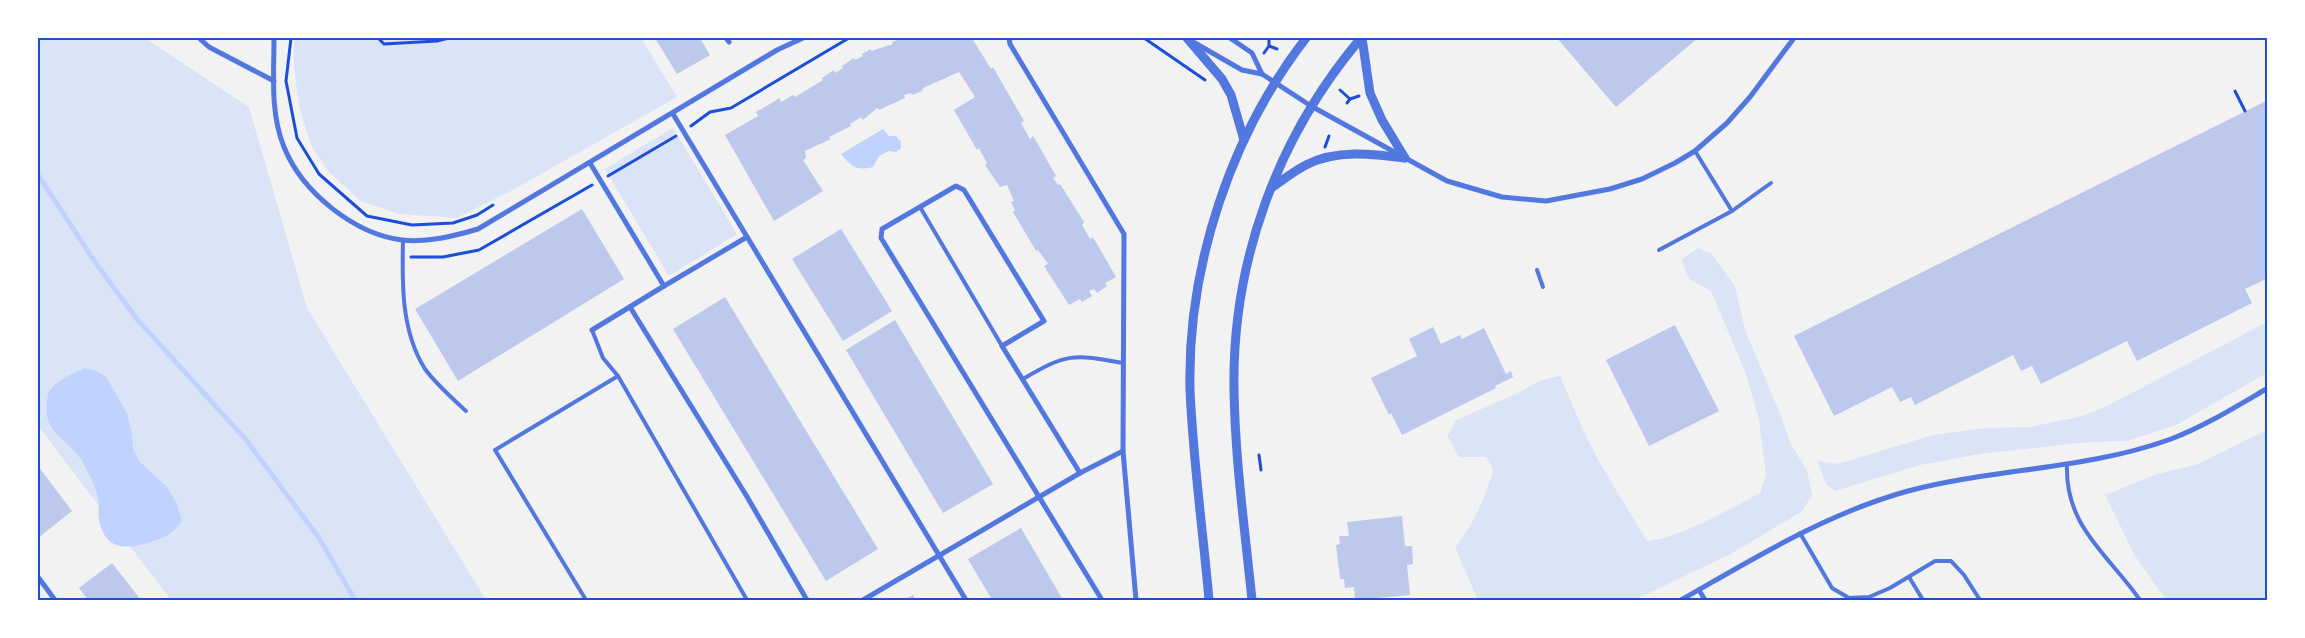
<svg xmlns="http://www.w3.org/2000/svg" width="2305" height="638" viewBox="0 0 2305 638" font-family="Montserrat,sans-serif">
<style>
.green{fill:#dbe4f7}
.water{fill:#bfd3fe}
.lines{fill:none;stroke-linecap:round;stroke-linejoin:round}
.stream{stroke:#bfd3fe;stroke-width:5}
.building{fill:#bdc9ec}
.path{stroke:#1d4ed8;stroke-width:3}
.service{stroke:#5277de;stroke-width:4}
.minor{stroke:#5277de;stroke-width:5}
.tertiary{stroke:#5277de;stroke-width:9}
.neatline{fill:none;stroke:#1d4ed8;stroke-width:2}
</style>
<rect width="100%" height="100%" fill="#f2f2f2"/>
<g class="green">
<path d="M 38,38 L 145,38 L 249,107 L 307,308 L 486,600 L 171,600 L 38,426 Z"/>
<path d="M 294,38 L 641,38 L 677,97 L 511,191 L 457,218 L 399,214 L 360,201 L 327,170 L 311,145 L 299,106 L 294,67 Z"/>
<path d="M 673,128 L 737,234 L 669,276 L 605,169 Z"/>
<path d="M 1698,248 L 1712,254 L 1735,286 L 1745,330 L 1782,418 L 1790,443 L 1807,470 L 1812,496 L 1801,512 L 1729,555 L 1634,600 L 1478,600 L 1455,548 C 1473,523 1486,499 1493,469 L 1486,457 L 1459,457 L 1447,436 L 1456,420 L 1518,393 L 1541,380 L 1560,376 L 1584,432 L 1601,465 L 1647,541 C 1680,538 1730,509 1760,493 L 1766,474 L 1759,420 L 1746,374 L 1711,291 L 1689,279 L 1681,260 Z"/>
<path d="M 2267,322 L 2267,373 L 2176,425 L 2127,441 L 2089,442 L 1980,454 L 1920,465 L 1835,491 L 1826,484 L 1817,461 L 1838,464 L 1933,435 L 1984,428 L 2030,427 L 2083,416 L 2109,405 Z"/>
<path d="M 2267,430 L 2267,600 L 2166,600 L 2135,556 L 2105,495 L 2157,474 L 2198,464 Z"/>
</g>
<g class="water">
<path d="M 883,129 L 889,136 L 896,136 L 901,142 L 901,148 L 896,152 L 889,151 L 879,156 L 873,167 C 856,171 852,167 841,154 Z"/>
<path d="M 84,368 L 97,371 L 106,377 L 127,413 L 132,434 L 133,449 L 140,462 L 167,487 L 176,502 L 182,520 C 174,535 160,539 144,544 C 121,550 104,547 99,519 C 98,514 99,509 99,504 C 97,491 92,479 86,468 C 71,435 39,438 48,395 C 51,382 73,374 84,368 Z"/>
</g>
<g class="lines">
<path class="stream" d="M 38,175 L 95,262 L 136,318 L 247,441 L 319,538 L 355,600"/>
</g>
<g class="building">
<path d="M 655,38 L 700,38 L 710,55 L 677,74 Z"/>
<path d="M 903,38 L 972,38 L 991,69 L 993,67 L 1024,121 L 1021,123 L 1030,139 L 1033,136 L 1039,146 L 1056,176 L 1053,178 L 1058,185 L 1060,184 L 1084,222 L 1082,225 L 1090,239 L 1093,237 L 1116,277 L 1105,283 L 1107,286 L 1097,293 L 1094,289 L 1089,291 L 1092,296 L 1082,302 L 1080,299 L 1069,305 L 1044,266 L 1048,264 L 1038,250 L 1036,251 L 1013,212 L 1015,210 L 1011,202 L 1014,201 L 1007,185 L 1000,187 L 985,165 L 987,163 L 979,148 L 977,150 L 954,110 L 975,97 L 959,72 L 923,88 L 922,91 L 912,95 L 911,93 L 904,95 L 905,98 L 879,110 L 877,108 L 863,120 L 861,117 L 850,124 L 851,126 L 829,137 L 831,139 L 805,151 L 806,158 L 803,160 L 823,191 L 774,221 L 725,135 L 758,116 L 756,112 L 780,98 L 781,102 L 793,95 L 795,97 L 823,80 L 822,78 L 834,70 L 835,73 L 843,68 L 842,66 L 854,58 L 855,60 L 863,56 L 862,54 L 871,49 L 871,51 L 893,44 L 892,42 Z"/>
<path d="M 1557,38 L 1698,38 L 1616,107 Z"/>
<path d="M 2268,100 L 2268,278 L 2245,289 L 2252,303 L 2137,361 L 2127,341 L 2041,384 L 2032,366 L 2021,371 L 2013,355 L 1915,405 L 1911,397 L 1900,402 L 1892,387 L 1834,416 L 1794,336 Z"/>
<path d="M 582,209 L 624,279 L 458,381 L 415,309 Z"/>
<path d="M 841,229 L 892,311 L 843,341 L 792,259 Z"/>
<path d="M 725,297 L 878,549 L 826,581 L 673,329 Z"/>
<path d="M 895,320 L 993,484 L 943,513 L 846,350 Z"/>
<path d="M 1675,325 L 1719,411 L 1649,446 L 1606,360 Z"/>
<path d="M 1433,327 L 1441,344 L 1460,335 L 1462,339 L 1484,328 L 1506,374 L 1511,371 L 1513,377 L 1495,386 L 1496,388 L 1402,435 L 1391,413 L 1389,415 L 1371,378 L 1417,356 L 1409,339 Z"/>
<path d="M 38,466 L 72,511 L 38,538 Z"/>
<path d="M 1402,516 L 1405,546 L 1412,546 L 1413,564 L 1407,565 L 1410,595 L 1355,600 L 1354,587 L 1345,588 L 1344,579 L 1340,579 L 1336,545 L 1340,544 L 1339,536 L 1349,536 L 1347,522 Z"/>
<path d="M 1021,528 L 1063,600 L 992,600 L 968,559 Z"/>
<path d="M 112,563 L 141,600 L 88,600 L 79,588 Z"/>
<path d="M 913,595 L 916,600 L 903,600 Z"/>
</g>
<g class="lines">
<g class="path">
<path d="M 291,38 L 286,81 L 297,138 L 319,174 L 367,216 L 412,225 L 453,223 L 477,215 L 493,205"/>
<path d="M 378,38 L 384,44 L 437,41 L 449,38"/>
<path d="M 1144,38 L 1205,80"/>
<path d="M 1269,46 L 1277,49"/>
<path d="M 1264,53 L 1269,46 L 1269,39"/>
<path d="M 1340,90 L 1350,99"/>
<path d="M 2235,91 L 2245,111"/>
<path d="M 1347,103 L 1350,99 L 1359,96"/>
<path d="M 691,126 L 710,112 L 731,108 L 849,38"/>
<path d="M 1325,147 L 1329,136"/>
<path d="M 608,176 L 676,136"/>
<path d="M 411,257 L 443,257 L 479,250 L 592,185"/>
<path d="M 1259,455 L 1261,470"/>
</g>
<g class="service">
<path d="M 1695,151 L 1732,211"/>
<path d="M 920,207 L 1002,346"/>
<path d="M 403,240 C 402,283 401,331 425,369 C 436,384 452,398 466,411"/>
<path d="M 1659,250 L 1732,211 L 1771,183"/>
<path d="M 1537,270 L 1543,287"/>
<path d="M 592,330 L 603,358 L 618,376 L 747,600"/>
<path d="M 1023,379 C 1067,353 1073,354 1123,363"/>
<path d="M 2067,465 C 2065,527 2108,554 2140,600"/>
<path d="M 1800,533 L 1832,588 L 1849,598 L 1869,597 L 1890,588 L 1935,561 L 1951,561 L 1964,575 L 1980,600"/>
<path d="M 1909,577 L 1923,600"/>
<path d="M 586,600 L 495,450 L 618,376"/>
</g>
<g class="minor">
<path d="M 199,38 L 209,47 L 274,81"/>
<path d="M 274,38 C 274,74 270,113 284,147 C 302,192 354,234 402,240 C 427,243 454,236 478,229 L 777,50 L 803,38"/>
<path d="M 726,38 L 729,42"/>
<path d="M 1009,38 L 1010,44 L 1124,234 L 1123,451 L 1136,600"/>
<path d="M 1230,38 L 1252,53 L 1262,74"/>
<path d="M 1195,43 L 1242,70 L 1262,74 L 1311,106 L 1447,181 L 1502,197 L 1546,201 L 1610,189 L 1642,179 L 1675,163 L 1695,151 L 1727,123 L 1750,97 L 1794,38"/>
<path d="M 673,114 L 966,600"/>
<path d="M 590,163 L 664,286 L 747,237"/>
<path d="M 630,307 L 746,495 L 807,600"/>
<path d="M 592,330 L 664,286"/>
<path d="M 1080,473 L 1002,346 L 1044,321 L 964,190 L 956,186 L 882,229 L 881,238 L 1102,600"/>
<path d="M 38,577 L 55,600"/>
<path d="M 1699,590 L 1705,600"/>
<path d="M 863,600 L 1080,473 L 1123,451"/>
<path d="M 1681,600 C 1755,558 1825,514 1908,491 C 1995,468 2086,470 2171,439 C 2205,426 2237,406 2268,388"/>
</g>
<g class="tertiary">
<path d="M 1187,38 L 1222,79 L 1231,95 L 1244,140"/>
<path d="M 1362,38 L 1370,93 L 1382,120 L 1405,158"/>
<path d="M 1271,188 C 1283,180 1294,171 1306,165 C 1336,149 1374,154 1405,158"/>
<path d="M 1209,600 C 1203,531 1193,460 1190,390 C 1187,266 1231,135 1306,38"/>
<path d="M 1252,600 C 1245,530 1235,460 1234,389 C 1232,260 1278,136 1361,38"/>
</g>
</g>
<rect width="2305" height="638" fill="none" stroke="#ffffff" stroke-width="78"/>
<rect x="39" y="39" width="2227" height="560" class="neatline"/>
</svg>
